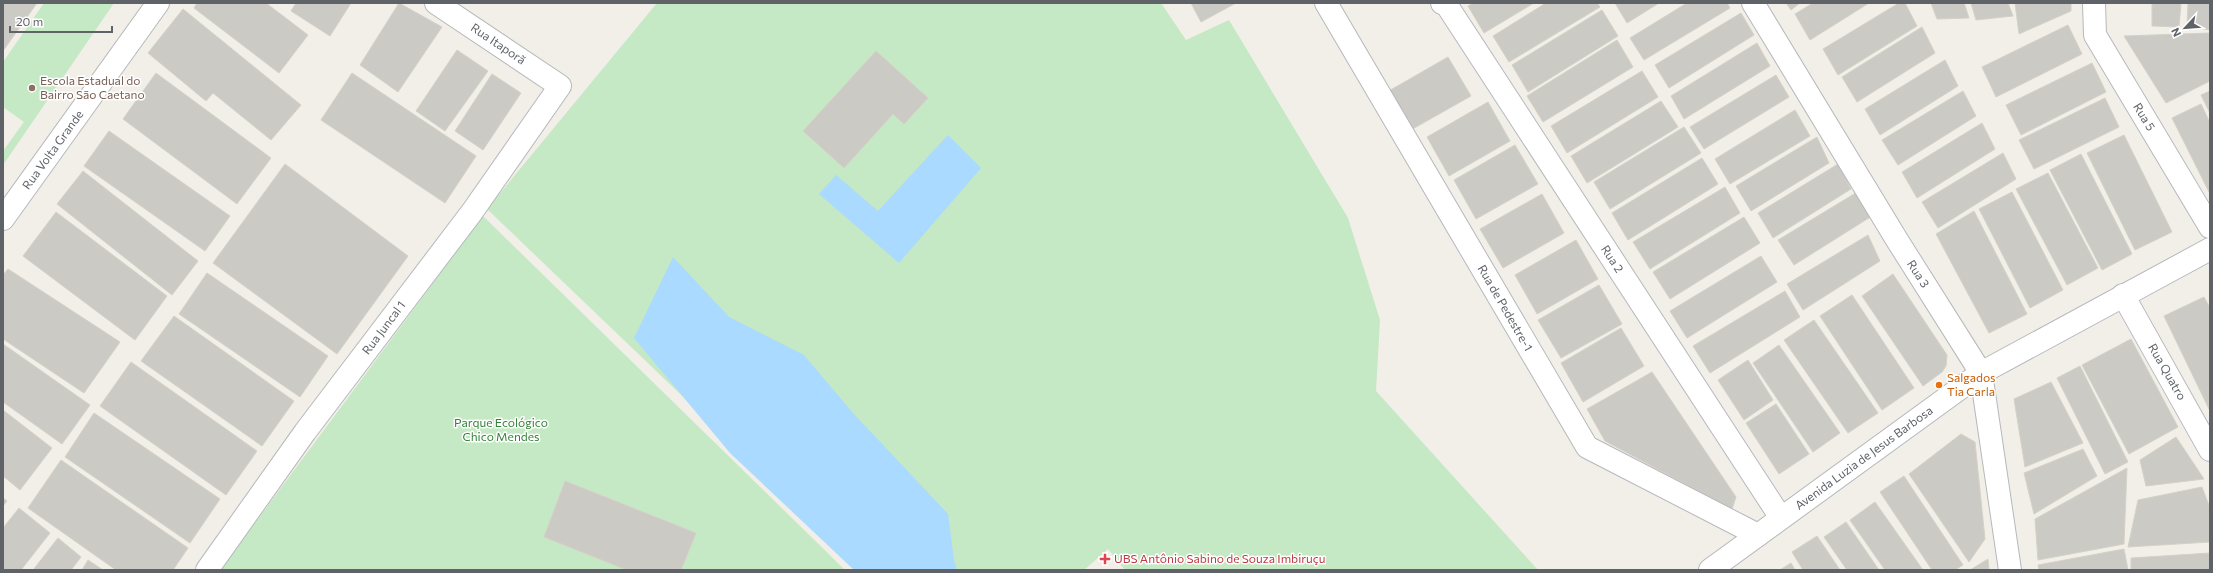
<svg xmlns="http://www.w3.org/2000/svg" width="2213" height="573" viewBox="0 0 2213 573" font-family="Commissioner,sans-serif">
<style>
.green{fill:#c5e8c5}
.water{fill:#aadaff}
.building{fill:#cccac5;stroke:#d6d1c6}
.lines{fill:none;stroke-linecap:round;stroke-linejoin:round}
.street-casing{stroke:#b5b8bc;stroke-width:24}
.street{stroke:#fff;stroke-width:22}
.education-dot{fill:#8d6e63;stroke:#fff;stroke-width:1.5}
.food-dot{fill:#e8710a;stroke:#fff;stroke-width:1.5}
.health-dot{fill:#e0444e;stroke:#fff;stroke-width:1.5}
.labels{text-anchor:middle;stroke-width:3;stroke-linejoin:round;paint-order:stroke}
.street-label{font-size:12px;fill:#5f6368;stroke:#fff}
.education-label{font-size:12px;fill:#785e54;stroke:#fff;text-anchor:start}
.food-label{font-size:12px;fill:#c56008;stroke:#fff;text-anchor:start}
.park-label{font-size:12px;fill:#348238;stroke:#fff}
.health-label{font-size:12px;fill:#be3a42;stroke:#fff;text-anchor:start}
</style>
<rect width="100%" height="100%" fill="#f1efe8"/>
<g class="green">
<path d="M 44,3 L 114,3 L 3,165 L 3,151 L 24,122 L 3,107 L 3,62 Z"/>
<path d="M 657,3 L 1161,3 L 1186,40 L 1229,20 L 1348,218 L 1380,320 L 1376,391 L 1538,570 L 1125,570 L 1108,549 L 1084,570 L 864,570 L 487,209 Z"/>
<path d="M 483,216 L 845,570 L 220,570 Z"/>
</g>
<g class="water">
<path d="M 948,135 L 981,168 L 899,263 L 819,194 L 836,175 L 878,211 Z"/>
<path d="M 673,257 L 729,317 L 804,355 L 853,413 L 948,514 L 954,560 L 957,570 L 854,570 L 730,453 L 634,338 Z"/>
</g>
<g class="building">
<path d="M 3,3 L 37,3 L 3,51 Z"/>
<path d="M 197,3 L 266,3 L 308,35 L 279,73 L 194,8 Z"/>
<path d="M 296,3 L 351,3 L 330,36 L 291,11 Z"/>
<path d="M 399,3 L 442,27 L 398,92 L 360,65 Z"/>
<path d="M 1191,3 L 1236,3 L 1201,22 Z"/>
<path d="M 1474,3 L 1534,3 L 1484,33 L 1468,6 Z"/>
<path d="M 1546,3 L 1597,3 L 1600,7 L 1509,62 L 1493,36 Z"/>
<path d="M 1615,3 L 1659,3 L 1627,23 Z"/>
<path d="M 1687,3 L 1727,3 L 1730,8 L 1644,60 L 1630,38 Z"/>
<path d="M 1786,3 L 1800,3 L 1791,10 Z"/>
<path d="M 1813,3 L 1869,3 L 1810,40 L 1795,14 Z"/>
<path d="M 1899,3 L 1905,3 L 1917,26 L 1838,75 L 1823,49 Z"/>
<path d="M 1931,3 L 1964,3 L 1969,18 L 1937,19 Z"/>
<path d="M 1971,3 L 2008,3 L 2013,16 L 1976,20 Z"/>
<path d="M 2015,3 L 2071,3 L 2071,11 L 2019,34 Z"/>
<path d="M 2152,3 L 2181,3 L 2179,27 L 2152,26 Z"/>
<path d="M 2188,3 L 2210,3 L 2210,30 L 2187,26 Z"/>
<path d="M 183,9 L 301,105 L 271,140 L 213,93 L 206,101 L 148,53 Z"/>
<path d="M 1602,10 L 1618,36 L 1528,92 L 1512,65 Z"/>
<path d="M 1741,13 L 1754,35 L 1669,88 L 1655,65 Z"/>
<path d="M 2068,25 L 2082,54 L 1996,97 L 1982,67 Z"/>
<path d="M 1922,27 L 1935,53 L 1857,102 L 1842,77 Z"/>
<path d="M 2210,33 L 2210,81 L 2166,103 L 2124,36 Z"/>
<path d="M 1617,40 L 1633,67 L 1543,122 L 1527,96 Z"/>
<path d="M 1757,43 L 1770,66 L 1684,119 L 1671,96 Z"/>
<path d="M 457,50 L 488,71 L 445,131 L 416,111 Z"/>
<path d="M 876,51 L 928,98 L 904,124 L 893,114 L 844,168 L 803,131 Z"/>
<path d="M 1448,57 L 1471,96 L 1409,131 L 1387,92 Z"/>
<path d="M 1945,60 L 1958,86 L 1880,135 L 1865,109 Z"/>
<path d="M 2092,63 L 2106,92 L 2021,135 L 2006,105 Z"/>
<path d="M 1642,71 L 1658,97 L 1567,153 L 1551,126 Z"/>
<path d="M 156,73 L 271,158 L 237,204 L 123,119 Z"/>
<path d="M 352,73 L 476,156 L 445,203 L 321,120 Z"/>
<path d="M 492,74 L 521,93 L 483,150 L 455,131 Z"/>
<path d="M 1776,75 L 1789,97 L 1704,149 L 1690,127 Z"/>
<path d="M 1963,91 L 1976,116 L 1898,165 L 1882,140 Z"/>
<path d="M 2210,91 L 2210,113 L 2201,95 Z"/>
<path d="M 2105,98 L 2119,127 L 2034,169 L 2019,140 Z"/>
<path d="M 1661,101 L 1678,127 L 1587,183 L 1571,156 Z"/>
<path d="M 1488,102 L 1510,141 L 1449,176 L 1427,137 Z"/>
<path d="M 2201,104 L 2210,123 L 2210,194 L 2172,118 Z"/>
<path d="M 1795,110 L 1810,136 L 1730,184 L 1715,159 Z"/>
<path d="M 1982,123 L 1995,149 L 1917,198 L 1902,172 Z"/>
<path d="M 1684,127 L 1701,153 L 1610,209 L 1594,182 Z"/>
<path d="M 109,131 L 230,216 L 205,251 L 84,166 Z"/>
<path d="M 2124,135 L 2172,232 L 2135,250 L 2087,153 Z"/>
<path d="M 1817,137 L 1829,163 L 1751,211 L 1736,186 Z"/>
<path d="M 1515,145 L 1538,184 L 1476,219 L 1454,180 Z"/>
<path d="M 2003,153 L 2016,179 L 1938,228 L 1922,202 Z"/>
<path d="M 2081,154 L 2132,254 L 2102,270 L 2050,170 Z"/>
<path d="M 1702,158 L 1718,184 L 1628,240 L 1612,213 Z"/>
<path d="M 285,164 L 408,256 L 337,354 L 213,263 Z"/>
<path d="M 1838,164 L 1851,189 L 1773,238 L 1758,213 Z"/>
<path d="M 83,171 L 198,261 L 172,295 L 57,204 Z"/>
<path d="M 2048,173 L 2098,268 L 2067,285 L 2016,189 Z"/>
<path d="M 1725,187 L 1740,213 L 1650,269 L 1633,242 Z"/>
<path d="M 1859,191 L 1872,216 L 1794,265 L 1778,240 Z"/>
<path d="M 2012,192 L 2063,290 L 2030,308 L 1979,209 Z"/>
<path d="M 1542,194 L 1564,233 L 1503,268 L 1480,229 Z"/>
<path d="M 1974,211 L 2027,314 L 1989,333 L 1936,234 Z"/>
<path d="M 56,212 L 167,296 L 135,340 L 23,256 Z"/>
<path d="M 1744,217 L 1760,243 L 1670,299 L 1653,272 Z"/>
<path d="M 1868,235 L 1880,261 L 1803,310 L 1787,284 Z"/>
<path d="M 1576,240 L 1598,279 L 1537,314 L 1515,275 Z"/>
<path d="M 1761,256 L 1777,282 L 1687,338 L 1670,311 Z"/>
<path d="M 8,269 L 120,342 L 84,393 L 3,339 L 3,275 Z"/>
<path d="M 207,273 L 328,356 L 300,397 L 179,314 Z"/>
<path d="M 1893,274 L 1947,355 L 1946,366 L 1942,372 L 1923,386 L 1862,296 Z"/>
<path d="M 1599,285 L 1622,324 L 1561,358 L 1538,320 Z"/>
<path d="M 1785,291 L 1800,317 L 1710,373 L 1693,346 Z"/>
<path d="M 1852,295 L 1914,388 L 1882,410 L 1820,316 Z"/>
<path d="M 2204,297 L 2210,308 L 2209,409 L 2164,316 Z"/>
<path d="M 174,316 L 294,401 L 262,446 L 141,361 Z"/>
<path d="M 1814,320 L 1878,413 L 1848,433 L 1784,340 Z"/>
<path d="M 1621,328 L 1644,366 L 1583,402 L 1561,363 Z"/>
<path d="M 2131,339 L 2178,427 L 2129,454 L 2082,365 Z"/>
<path d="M 3,344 L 90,405 L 62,444 L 3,402 Z"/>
<path d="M 1779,345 L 1840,433 L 1813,452 L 1753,363 Z"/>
<path d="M 1748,360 L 1773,400 L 1744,420 L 1718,380 Z"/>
<path d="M 131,362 L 257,451 L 226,495 L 100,406 Z"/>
<path d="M 2080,366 L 2128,462 L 2105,474 L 2057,378 Z"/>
<path d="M 1652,372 L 1736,497 L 1732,509 L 1605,441 L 1587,409 Z"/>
<path d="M 2051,382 L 2083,443 L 2025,467 L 2014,399 Z"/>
<path d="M 1776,404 L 1809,454 L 1779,474 L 1746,423 Z"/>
<path d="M 3,410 L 52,448 L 20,490 L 3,476 Z"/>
<path d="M 94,413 L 220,499 L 190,543 L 65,457 Z"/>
<path d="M 1961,434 L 1975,442 L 1985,539 L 1969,562 L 1909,474 Z"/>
<path d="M 2176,437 L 2204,479 L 2146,486 L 2140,460 Z"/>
<path d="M 2083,449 L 2097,476 L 2034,514 L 2024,473 Z"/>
<path d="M 61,460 L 188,548 L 173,570 L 116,570 L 28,508 Z"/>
<path d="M 2127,468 L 2124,544 L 2038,560 L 2035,519 Z"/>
<path d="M 1904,476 L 1963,565 L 1955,570 L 1932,570 L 1880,492 Z"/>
<path d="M 565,481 L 696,533 L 681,570 L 627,570 L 544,537 Z"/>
<path d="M 2202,487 L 2210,508 L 2210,542 L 2128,547 L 2138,500 Z"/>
<path d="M 3,498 L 7,501 L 3,506 Z"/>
<path d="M 1875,502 L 1923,570 L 1885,570 L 1850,520 Z"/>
<path d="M 19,508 L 50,533 L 21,570 L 3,570 L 3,528 Z"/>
<path d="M 1846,522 L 1879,570 L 1847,570 L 1824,537 Z"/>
<path d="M 1817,536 L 1840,570 L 1803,570 L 1792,552 Z"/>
<path d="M 58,538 L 81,557 L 71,570 L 33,570 Z"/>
<path d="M 2124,549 L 2128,570 L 2039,570 L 2038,565 Z"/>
<path d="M 2210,553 L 2210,570 L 2131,570 L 2131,558 Z"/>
<path d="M 1988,559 L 1989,570 L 1970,570 Z"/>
<path d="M 88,560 L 103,570 L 82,570 Z"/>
<path d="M 1791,563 L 1795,570 L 1780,570 Z"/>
</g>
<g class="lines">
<g class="street-casing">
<g id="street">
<path d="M 1326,3 L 1587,447 L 1758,535"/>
<path d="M 1442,3 L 1446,4 L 1781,518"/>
<path d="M 1753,3 L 1897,240 L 1981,373 L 2010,570"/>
<path d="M 2094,3 L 2095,35 L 2210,227"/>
<path d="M 3,219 L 158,3"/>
<path d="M 2123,295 L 2210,450"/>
<path d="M 207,570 L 305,432 L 472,212 L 560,86 L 436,3"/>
<path d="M 1710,570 L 1981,373 L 2210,249"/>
</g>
</g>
<use href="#street" class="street"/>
</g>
<circle class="education-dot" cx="32" cy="88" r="4"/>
<circle class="food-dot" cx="1939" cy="385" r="4"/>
<path class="health-dot" d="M1103 553h4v4h4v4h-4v4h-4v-4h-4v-4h4z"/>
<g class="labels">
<g class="street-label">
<text transform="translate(498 44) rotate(34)" y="4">Rua Itaporã</text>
<text transform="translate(2144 117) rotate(59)" y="4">Rua 5</text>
<text transform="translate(53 150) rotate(-54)" y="4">Rua Volta Grande</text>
<text transform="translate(1612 259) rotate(57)" y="4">Rua 2</text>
<text transform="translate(1918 274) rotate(57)" y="4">Rua 3</text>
<text transform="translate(1505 308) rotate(60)" y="4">Rua de Pedestre-1</text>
<text transform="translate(384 328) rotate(-53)" y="4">Rua Juncal 1</text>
<text transform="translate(2167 372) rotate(60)" y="4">Rua Quatro</text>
<text transform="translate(1864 458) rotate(-36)" y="4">Avenida Luzia de Jesus Barbosa</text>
</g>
<g class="education-label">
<text x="40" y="85">Escola Estadual do<tspan x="40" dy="14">Bairro São Caetano</tspan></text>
</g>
<g class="food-label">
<text x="1947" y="382">Salgados<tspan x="1947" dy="14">Tia Carla</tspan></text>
</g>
<g class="park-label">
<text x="501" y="427">Parque Ecológico<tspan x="501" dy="14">Chico Mendes</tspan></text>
</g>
<g class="health-label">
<text x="1114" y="563">UBS Antônio Sabino de Souza Imbiruçu</text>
</g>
</g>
<rect width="2213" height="573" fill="none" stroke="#5f6368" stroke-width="8"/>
<g transform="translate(2185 28) rotate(244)" stroke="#ffffff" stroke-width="3" paint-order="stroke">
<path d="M0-3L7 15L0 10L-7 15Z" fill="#5f6368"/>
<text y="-6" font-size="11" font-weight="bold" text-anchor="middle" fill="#5f6368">N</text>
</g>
<path d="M10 26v6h102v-6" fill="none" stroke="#5f6368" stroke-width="2"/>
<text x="16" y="26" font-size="12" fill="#5f6368" stroke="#ffffff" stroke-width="3" paint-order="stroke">20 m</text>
</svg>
